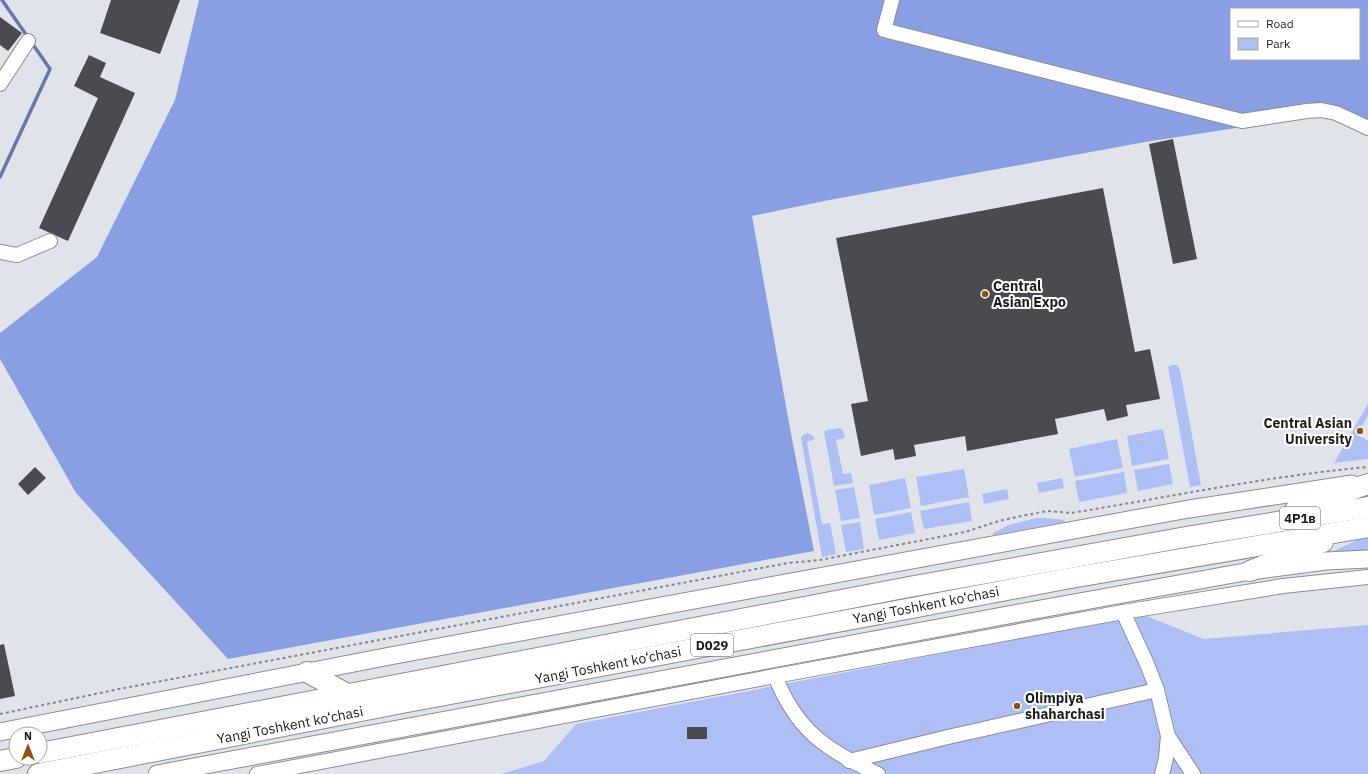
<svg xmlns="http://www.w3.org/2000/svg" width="1368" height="774" viewBox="0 0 1368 774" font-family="'IBM Plex Sans',sans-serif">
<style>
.green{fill:#aebff5}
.forest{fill:#8a9fe3;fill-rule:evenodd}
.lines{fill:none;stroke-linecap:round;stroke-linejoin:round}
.stream{stroke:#6978a8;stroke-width:3.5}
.building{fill:#494b51}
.minor-casing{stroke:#8a8d93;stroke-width:16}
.major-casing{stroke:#8a8d93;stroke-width:19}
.highway-casing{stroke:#8a8d93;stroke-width:22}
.path{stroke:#85868b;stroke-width:2;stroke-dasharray:3 3;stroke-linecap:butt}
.minor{stroke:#fff;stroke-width:14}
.major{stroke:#fff;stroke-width:17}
.highway{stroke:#fff;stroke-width:20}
.poi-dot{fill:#8e5212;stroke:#fff;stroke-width:1.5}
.labels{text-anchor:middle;stroke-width:4;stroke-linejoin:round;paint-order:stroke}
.shield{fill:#fff;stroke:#606162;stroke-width:1}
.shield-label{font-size:13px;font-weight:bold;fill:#1c1d1f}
.poi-label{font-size:14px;font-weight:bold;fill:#1c1d1f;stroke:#fff;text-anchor:start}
.street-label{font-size:14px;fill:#1c1d1f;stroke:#fff}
</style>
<rect width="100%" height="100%" fill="#e1e3eb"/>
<g class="green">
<path d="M 1172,365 L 1177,365 L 1180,370 L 1201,485 L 1190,487 L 1168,367 Z"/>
<path d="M 1368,404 L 1368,416 L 1357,434 L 1368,441 L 1368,459 L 1334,463 Z"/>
<path d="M 840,428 L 843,430 L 845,438 L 836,440 L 843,474 L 851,473 L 853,483 L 834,486 L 824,432 L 827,430 Z"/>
<path d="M 1163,429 L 1169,459 L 1132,466 L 1127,436 Z"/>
<path d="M 808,433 L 813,436 L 815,439 L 807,442 L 822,524 L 830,523 L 836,554 L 822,557 L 801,438 L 803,435 Z"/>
<path d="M 1117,439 L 1123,468 L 1075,477 L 1069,449 Z"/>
<path d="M 1169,464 L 1173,484 L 1138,491 L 1134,470 Z"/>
<path d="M 964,469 L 969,497 L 921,506 L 916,477 Z"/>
<path d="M 1124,472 L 1127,493 L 1079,502 L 1075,481 Z"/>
<path d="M 905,478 L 911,508 L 874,515 L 869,485 Z"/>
<path d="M 1062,478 L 1064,488 L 1039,493 L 1037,483 Z"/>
<path d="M 854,487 L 860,518 L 841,521 L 835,490 Z"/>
<path d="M 1007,489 L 1009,499 L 984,504 L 982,494 Z"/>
<path d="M 969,502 L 972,521 L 924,529 L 920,511 Z"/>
<path d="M 911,512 L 915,533 L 879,540 L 875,519 Z"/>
<path d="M 1036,518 L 1046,518 L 1064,520 L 1065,522 L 993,535 L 993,533 L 1009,525 Z"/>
<path d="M 860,522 L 864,549 L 846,552 L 841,525 Z"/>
<path d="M 1368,536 L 1368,553 L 1330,553 L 1357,540 Z"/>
<path d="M 1144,615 L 1204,639 L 1368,625 L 1368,774 L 501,774 L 544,761 L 576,724 Z"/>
</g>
<path class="forest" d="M 199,0 L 1368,0 L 1368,134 C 1342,121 1332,116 1302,118 L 1145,142 L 824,201 L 752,216 L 791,434 L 814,551 L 228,659 L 76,493 L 0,359 L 0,333 L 97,257 L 175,100 ZM 1231,9 L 1359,9 L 1359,59 L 1231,59 Z"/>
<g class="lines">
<path class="stream" d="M 0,177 L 50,69 L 2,0"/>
</g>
<g class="building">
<path d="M 111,0 L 180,0 L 160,54 L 100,33 Z"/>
<path d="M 0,17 L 22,33 L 8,51 L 0,45 Z"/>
<path d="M 89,55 L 106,63 L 100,77 L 135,93 L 68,241 L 39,228 L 98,98 L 74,86 Z"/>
<path d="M 1173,139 L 1197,259 L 1173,264 L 1149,144 Z"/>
<path d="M 1103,188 L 1135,352 L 1150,349 L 1160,399 L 1126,405 L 1128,416 L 1107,421 L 1104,409 L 1055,419 L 1058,434 L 967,451 L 965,436 L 914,445 L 916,456 L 895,460 L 893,449 L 861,456 L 851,404 L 868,401 L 836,238 Z"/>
<path d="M 35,467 L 46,478 L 28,495 L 18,484 Z"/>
<path d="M 4,644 L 15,696 L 0,699 L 0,645 Z"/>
<rect x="687" y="727" width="20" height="12"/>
</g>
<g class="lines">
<g class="minor-casing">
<g id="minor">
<path d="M 892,0 L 884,30 L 1242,121 L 1307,111 L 1321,110 L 1336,113 L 1368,128"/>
<path d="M 0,84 L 28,41"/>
<path d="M 0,252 L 17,255 L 50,241"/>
<path d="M 1123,612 L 1147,664 L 1157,690"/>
<path d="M 775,676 C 797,731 826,750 878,774"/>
<path d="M 1168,736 L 1193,774"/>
<path d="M 849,761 L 948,737 L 1157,690 L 1168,736 L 1166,758 L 1162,774"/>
<path d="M 257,774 L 775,676 L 1123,612 L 1283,586 L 1368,577"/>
</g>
</g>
<g class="major-casing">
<g id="major">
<path d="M 0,732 L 390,656 L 1123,521 L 1189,509 L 1352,484"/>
<path d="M 157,774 L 1024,612 L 1250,571 L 1326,561 L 1368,559"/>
</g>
</g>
<g class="highway-casing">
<g id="highway">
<path d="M 1295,510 L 1368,484"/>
<path d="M 1250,571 L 1323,542"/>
<path d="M 307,672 L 347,694"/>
<path d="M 40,753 L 909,587 L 1186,537 L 1368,507"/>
<path d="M 0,761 L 16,758"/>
<path d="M 38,774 L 402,703 L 912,608 L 1065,579 L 1368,527"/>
</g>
</g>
<path class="path" d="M 0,714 L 119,689 L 788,563 L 820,560 L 965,532 L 999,521 L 1026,515 L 1048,511 L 1071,513 C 1170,497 1268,476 1368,467"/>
<use href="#minor" class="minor"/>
<use href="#major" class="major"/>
<use href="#highway" class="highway"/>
</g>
<g class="poi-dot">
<circle cx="985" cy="294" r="4"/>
<circle cx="1360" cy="431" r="4"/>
<circle cx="1017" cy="706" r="4"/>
</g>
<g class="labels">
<g class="shield">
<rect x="1280" y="507" width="40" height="22" rx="3"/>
<rect x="691" y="634" width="42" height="22" rx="3"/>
</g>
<g class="shield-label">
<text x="1300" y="523">4Р1в</text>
<text x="712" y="650">D029</text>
</g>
<g class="poi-label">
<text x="993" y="291">Central<tspan x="993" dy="16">Asian Expo</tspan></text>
<text x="1352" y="428" text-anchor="end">Central Asian<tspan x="1352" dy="16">University</tspan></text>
<text x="1025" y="703">Olimpiya<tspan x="1025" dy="16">shaharchasi</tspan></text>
</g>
<g class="street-label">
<text transform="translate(926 605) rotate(-11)" y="5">Yangi Toshkent ko‘chasi</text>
<text transform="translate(608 665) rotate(-11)" y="5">Yangi Toshkent ko‘chasi</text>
<text transform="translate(290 725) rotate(-11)" y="5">Yangi Toshkent ko‘chasi</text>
</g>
</g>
<rect x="1230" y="8" width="130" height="52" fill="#ffffff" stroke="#a4a5a5"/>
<rect x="1238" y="21" width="20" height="6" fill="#ffffff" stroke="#a4a5a5"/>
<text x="1266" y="28" font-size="12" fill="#1c1d1f">Road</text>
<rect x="1238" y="38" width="20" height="12" fill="#aebff5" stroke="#a4a5a5"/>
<text x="1266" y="48" font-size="12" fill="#1c1d1f">Park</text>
<g transform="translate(28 746)"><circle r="19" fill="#ffffff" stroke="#a4a5a5"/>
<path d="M0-3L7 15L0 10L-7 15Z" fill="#8e5212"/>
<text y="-6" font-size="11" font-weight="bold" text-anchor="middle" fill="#1c1d1f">N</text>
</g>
</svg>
